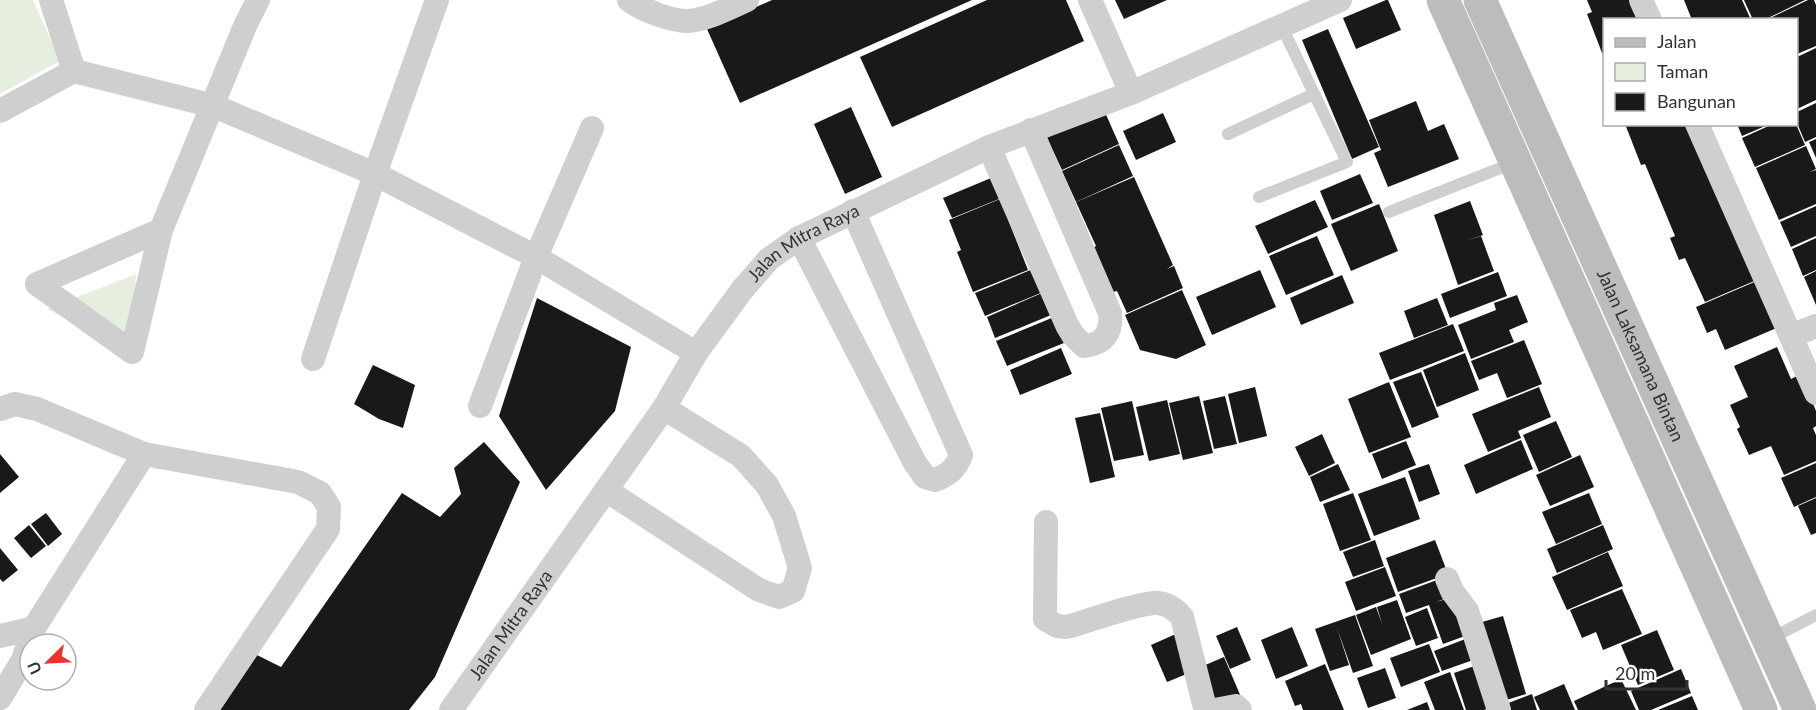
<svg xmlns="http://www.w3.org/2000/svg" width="1816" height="710" viewBox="0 0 1816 710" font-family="Lato,sans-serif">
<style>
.green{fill:#e6efdf}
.building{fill:#191919}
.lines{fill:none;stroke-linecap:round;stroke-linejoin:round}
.service{stroke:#cfcfcf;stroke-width:12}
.minor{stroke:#cfcfcf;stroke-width:24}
.secondary{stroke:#bcbcbc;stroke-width:33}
.labels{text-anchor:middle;stroke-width:6;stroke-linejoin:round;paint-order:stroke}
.street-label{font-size:18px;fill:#323232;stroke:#fff}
</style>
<rect width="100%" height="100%" fill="#fff"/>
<g class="green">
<path d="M 0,0 L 33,0 L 60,61 L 0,94 Z"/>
<path d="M 136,274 L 132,352 L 47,309 Z"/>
</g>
<g class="building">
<path d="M 772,0 L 972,0 L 740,103 L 707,29 Z"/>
<path d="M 987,0 L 1066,0 L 1084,41 L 892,127 L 860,57 Z"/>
<path d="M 1115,0 L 1167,0 L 1124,19 Z"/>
<path d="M 1386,0 L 1388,0 L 1401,30 L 1356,49 L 1343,18 Z"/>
<path d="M 1587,0 L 1636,0 L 1645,20 L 1604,20 L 1604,58 L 1587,14 L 1592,12 Z"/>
<path d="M 1684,0 L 1742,0 L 1751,20 L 1692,20 Z"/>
<path d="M 1744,0 L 1805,0 L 1764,20 L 1753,20 Z"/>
<path d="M 1808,0 L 1814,0 L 1816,5 L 1816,46 L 1797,54 L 1797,20 L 1766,20 Z"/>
<path d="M 1328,29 L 1379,147 L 1352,159 L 1302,40 Z"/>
<path d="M 1816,48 L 1816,100 L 1797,109 L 1797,57 Z"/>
<path d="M 1416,101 L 1428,131 L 1444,124 L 1459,159 L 1388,187 L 1374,153 L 1381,150 L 1369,120 Z"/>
<path d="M 1816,103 L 1816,137 L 1805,142 L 1797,123 L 1797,112 Z"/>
<path d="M 851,107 L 882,177 L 845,194 L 814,124 Z"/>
<path d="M 1104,110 L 1119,144 L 1062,170 L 1046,136 Z"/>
<path d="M 1163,113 L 1176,142 L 1136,160 L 1123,131 Z"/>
<path d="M 1625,124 L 1686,124 L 1759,279 L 1705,302 L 1685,258 L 1679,260 L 1670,238 L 1675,236 L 1645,164 L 1641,165 Z"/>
<path d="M 1737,124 L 1770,124 L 1742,136 Z"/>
<path d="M 1773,124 L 1796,124 L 1805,145 L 1755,167 L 1742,138 Z"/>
<path d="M 1816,139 L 1816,158 L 1809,142 Z"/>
<path d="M 1119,145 L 1133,176 L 1076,202 L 1062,171 Z"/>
<path d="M 1806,146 L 1816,169 L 1810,172 L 1816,170 L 1816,204 L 1779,220 L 1756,168 Z"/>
<path d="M 1360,174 L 1373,203 L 1332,220 L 1320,191 Z"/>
<path d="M 1134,177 L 1173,265 L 1167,269 L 1174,266 L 1183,288 L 1127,313 L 1117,291 L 1113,292 L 1093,248 L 1096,246 L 1076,202 Z"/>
<path d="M 991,178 L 999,199 L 952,218 L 943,198 Z"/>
<path d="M 1000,199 L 1028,270 L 973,292 L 957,252 L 961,250 L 949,220 Z"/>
<path d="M 1315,200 L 1328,227 L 1268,254 L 1255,226 Z"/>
<path d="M 1470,201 L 1483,235 L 1466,241 L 1481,236 L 1494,271 L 1458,285 L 1434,215 Z"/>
<path d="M 1379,204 L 1398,251 L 1351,271 L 1331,224 Z"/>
<path d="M 1816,206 L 1816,236 L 1791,247 L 1780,222 Z"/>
<path d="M 1317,236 L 1334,275 L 1286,295 L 1269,256 Z"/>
<path d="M 1816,238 L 1816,270 L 1803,276 L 1792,249 Z"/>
<path d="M 1033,269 L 1043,292 L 985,316 L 975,293 Z"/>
<path d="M 1260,270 L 1276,307 L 1212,335 L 1196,297 Z"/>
<path d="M 1816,271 L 1816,305 L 1804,277 Z"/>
<path d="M 1498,272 L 1507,296 L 1450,318 L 1441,294 Z"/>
<path d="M 1342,275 L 1354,303 L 1301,325 L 1290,298 Z"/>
<path d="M 1759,280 L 1779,327 L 1725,350 L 1716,329 L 1707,333 L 1696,307 Z"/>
<path d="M 1182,290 L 1206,345 L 1176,359 L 1140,350 L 1125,315 Z"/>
<path d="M 1042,293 L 1051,315 L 995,338 L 987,317 Z"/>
<path d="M 1517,295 L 1528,322 L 1509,330 L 1514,342 L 1471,359 L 1458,325 L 1496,310 L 1494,303 Z"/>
<path d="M 537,298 L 631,347 L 615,411 L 546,490 L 499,416 Z"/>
<path d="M 1437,298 L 1448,325 L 1414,338 L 1404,311 Z"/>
<path d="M 1054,317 L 1064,343 L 1007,366 L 996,341 Z"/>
<path d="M 1453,324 L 1464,351 L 1390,380 L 1379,353 Z"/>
<path d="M 1524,340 L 1542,384 L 1507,398 L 1497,373 L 1479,380 L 1471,361 Z"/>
<path d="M 1777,347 L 1791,379 L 1801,374 L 1816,411 L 1816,426 L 1813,428 L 1816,435 L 1816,461 L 1784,475 L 1771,446 L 1749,455 L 1737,429 L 1740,427 L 1730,405 L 1748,397 L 1734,366 Z"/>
<path d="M 1061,348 L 1072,374 L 1020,395 L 1010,370 Z"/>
<path d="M 1465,353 L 1479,390 L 1437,407 L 1423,370 Z"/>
<path d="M 373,365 L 415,385 L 403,428 L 379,419 L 354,404 Z"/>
<path d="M 1421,372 L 1439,417 L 1412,428 L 1393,382 Z"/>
<path d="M 1389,382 L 1411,437 L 1369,453 L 1348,399 Z"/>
<path d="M 1255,387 L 1267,436 L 1239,443 L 1228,394 Z"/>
<path d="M 1539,387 L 1551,417 L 1518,431 L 1521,438 L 1488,452 L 1472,414 Z"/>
<path d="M 1199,396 L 1213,453 L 1183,460 L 1169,403 Z"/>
<path d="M 1225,396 L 1237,444 L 1214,449 L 1203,401 Z"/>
<path d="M 1167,400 L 1180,454 L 1149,461 L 1136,407 Z"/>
<path d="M 1132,401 L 1144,455 L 1114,461 L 1101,408 Z"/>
<path d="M 1100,413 L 1115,477 L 1090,483 L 1075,418 Z"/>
<path d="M 1556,421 L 1572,457 L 1539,472 L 1523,435 Z"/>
<path d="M 1322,434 L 1335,463 L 1309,476 L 1295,447 Z"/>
<path d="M 1521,440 L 1533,469 L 1476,494 L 1464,465 Z"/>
<path d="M 1406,441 L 1416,465 L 1382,479 L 1372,454 Z"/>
<path d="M 484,442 L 520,482 L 435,677 L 409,710 L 220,710 L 257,655 L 281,667 L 402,493 L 440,517 L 461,494 L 454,468 Z"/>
<path d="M 0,454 L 19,477 L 0,493 Z"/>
<path d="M 1580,455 L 1594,487 L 1550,506 L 1536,475 Z"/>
<path d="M 1816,463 L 1816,497 L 1794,507 L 1781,478 Z"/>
<path d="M 1338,464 L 1350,490 L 1320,502 L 1310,477 Z"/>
<path d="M 1429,464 L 1440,494 L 1419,502 L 1408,471 Z"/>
<path d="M 1405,477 L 1420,519 L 1374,536 L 1358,494 Z"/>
<path d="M 1353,493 L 1371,540 L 1340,551 L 1323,504 Z"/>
<path d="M 1589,493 L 1602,524 L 1556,544 L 1542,512 Z"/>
<path d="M 1816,498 L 1816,533 L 1811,535 L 1798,506 Z"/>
<path d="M 46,513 L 62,534 L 48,546 L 31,524 Z"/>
<path d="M 29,525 L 46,546 L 31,558 L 14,538 Z"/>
<path d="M 1603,525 L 1613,549 L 1557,573 L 1547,549 Z"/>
<path d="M 1375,540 L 1384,566 L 1353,577 L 1343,552 Z"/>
<path d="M 1435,540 L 1448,574 L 1398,592 L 1386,558 Z"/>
<path d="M 0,548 L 18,570 L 3,582 L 0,579 Z"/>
<path d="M 1608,552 L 1623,586 L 1567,610 L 1552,577 Z"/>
<path d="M 1385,567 L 1396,596 L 1356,611 L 1345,582 Z"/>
<path d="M 1445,577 L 1452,596 L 1436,602 L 1450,598 L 1465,636 L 1443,644 L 1429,605 L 1406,613 L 1399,594 Z"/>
<path d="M 1622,589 L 1642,634 L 1603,650 L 1596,632 L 1582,638 L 1570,610 Z"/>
<path d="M 1397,600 L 1411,639 L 1371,655 L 1356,615 L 1376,607 L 1382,624 L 1377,607 Z"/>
<path d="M 1427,608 L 1438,638 L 1416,646 L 1405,617 Z"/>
<path d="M 1355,615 L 1373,666 L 1353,673 L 1337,628 L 1349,665 L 1330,671 L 1315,629 Z"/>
<path d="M 1503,616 L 1526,694 L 1500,702 L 1475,624 Z"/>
<path d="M 1237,627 L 1251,660 L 1230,669 L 1216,636 Z"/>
<path d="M 1292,627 L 1308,666 L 1276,679 L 1261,640 Z"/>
<path d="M 1657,630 L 1674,670 L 1638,685 L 1621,645 Z"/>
<path d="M 1178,633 L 1194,671 L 1167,682 L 1151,645 Z"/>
<path d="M 1468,638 L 1476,659 L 1442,671 L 1434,651 Z"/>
<path d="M 1429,644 L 1440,672 L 1401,687 L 1390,658 Z"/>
<path d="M 1224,657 L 1241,697 L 1213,709 L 1196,669 Z"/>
<path d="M 1483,663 L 1497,705 L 1484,710 L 1466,710 L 1454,673 Z"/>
<path d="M 1325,664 L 1344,710 L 1303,710 L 1301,704 L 1295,706 L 1285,681 Z"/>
<path d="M 1385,668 L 1396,698 L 1368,708 L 1357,678 Z"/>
<path d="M 1681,669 L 1691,693 L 1651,710 L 1639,710 L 1631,691 Z"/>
<path d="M 1450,672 L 1464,710 L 1435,710 L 1424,682 Z"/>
<path d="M 1621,679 L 1636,710 L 1578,710 L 1574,701 Z"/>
<path d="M 1564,684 L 1575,710 L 1540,710 L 1534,697 Z"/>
<path d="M 1532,694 L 1537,710 L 1500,710 L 1498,707 Z"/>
<path d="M 1692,696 L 1698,710 L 1658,710 Z"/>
<path d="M 1427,702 L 1430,710 L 1407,710 Z"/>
</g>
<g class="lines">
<g class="service">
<path d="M 1228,134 L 1314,94"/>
<path d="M 1259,197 L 1347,162 L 1281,25"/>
<path d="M 1389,212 L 1513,163"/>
<path d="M 1770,639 L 1816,615"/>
</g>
<g class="minor">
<path d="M 51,0 L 74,71"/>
<path d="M 629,0 C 642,10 669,20 685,21 C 704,21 730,8 747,0"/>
<path d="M 1090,0 L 1131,93"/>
<path d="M 1641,0 L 1650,20"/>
<path d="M 0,111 L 74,71 L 214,106 L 375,174 L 536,257 L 696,353"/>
<path d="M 1697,124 L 1816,393"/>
<path d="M 989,147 L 1067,325 L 1073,335 L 1084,346 C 1104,344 1112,333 1110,313 L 1031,130"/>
<path d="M 161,230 L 37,284 L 132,352 L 161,230 L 245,26 L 258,0"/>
<path d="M 799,238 L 915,463 L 925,477 L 935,480 C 948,475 956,469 961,455 L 853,211"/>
<path d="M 1791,336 L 1816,326"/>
<path d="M 313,359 L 375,174 L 437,0"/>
<path d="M 480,406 L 536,257 L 592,128"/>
<path d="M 0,409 L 15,404 L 37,409 L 144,454 L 298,482 L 320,493 L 329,507 L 328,529 L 206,710"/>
<path d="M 606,490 L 759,590 L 779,597 L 793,591 L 800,568 L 784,516 L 767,485 L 741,456 L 664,408"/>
<path d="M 1046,522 L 1045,619 L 1057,626 L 1067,627 C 1089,621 1139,602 1158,603 C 1169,604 1176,610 1182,617 L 1204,704 L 1210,710"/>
<path d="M 1447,579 L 1452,591 L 1467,611 L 1499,710"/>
<path d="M 0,636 L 34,628"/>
<path d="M 0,698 L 23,660 L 34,628 L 144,454"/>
<path id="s1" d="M 451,710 L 664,408 L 696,353 L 742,290 L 769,259 L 799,238 L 989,147 L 1131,93 L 1340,0"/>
<path d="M 1215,710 L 1236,706 L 1240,710"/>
</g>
<g class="secondary">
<path d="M 1443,0 L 1761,710"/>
<path id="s2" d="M 1480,0 L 1800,710"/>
</g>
</g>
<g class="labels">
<g class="street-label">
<text dy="6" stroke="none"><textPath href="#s1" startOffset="590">Jalan Mitra Raya</textPath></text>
<text dy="6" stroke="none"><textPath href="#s2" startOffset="390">Jalan Laksamana Bintan</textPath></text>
<text dy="6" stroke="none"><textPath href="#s1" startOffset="104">Jalan Mitra Raya</textPath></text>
</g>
</g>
<rect x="1603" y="18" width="195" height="108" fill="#ffffff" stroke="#adadad" stroke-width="1.5"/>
<rect x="1615" y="38" width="30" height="9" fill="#bcbcbc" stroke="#adadad" stroke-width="1.5"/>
<text x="1657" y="48" font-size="18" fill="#323232">Jalan</text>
<rect x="1615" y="63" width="30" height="18" fill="#e6efdf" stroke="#adadad" stroke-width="1.5"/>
<text x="1657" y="78" font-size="18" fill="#323232">Taman</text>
<rect x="1615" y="93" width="30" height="18" fill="#191919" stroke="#adadad" stroke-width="1.5"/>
<text x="1657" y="108" font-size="18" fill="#323232">Bangunan</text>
<g transform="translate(48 662) rotate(246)"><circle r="28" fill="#ffffff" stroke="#adadad" stroke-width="1.5"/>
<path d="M0-4.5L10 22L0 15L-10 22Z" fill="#ee322e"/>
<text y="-9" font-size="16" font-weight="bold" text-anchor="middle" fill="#323232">U</text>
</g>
<path d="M1606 680v9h81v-9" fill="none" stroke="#323232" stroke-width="3"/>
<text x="1615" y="680" font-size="18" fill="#323232" stroke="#ffffff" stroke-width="4.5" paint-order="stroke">20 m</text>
</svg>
